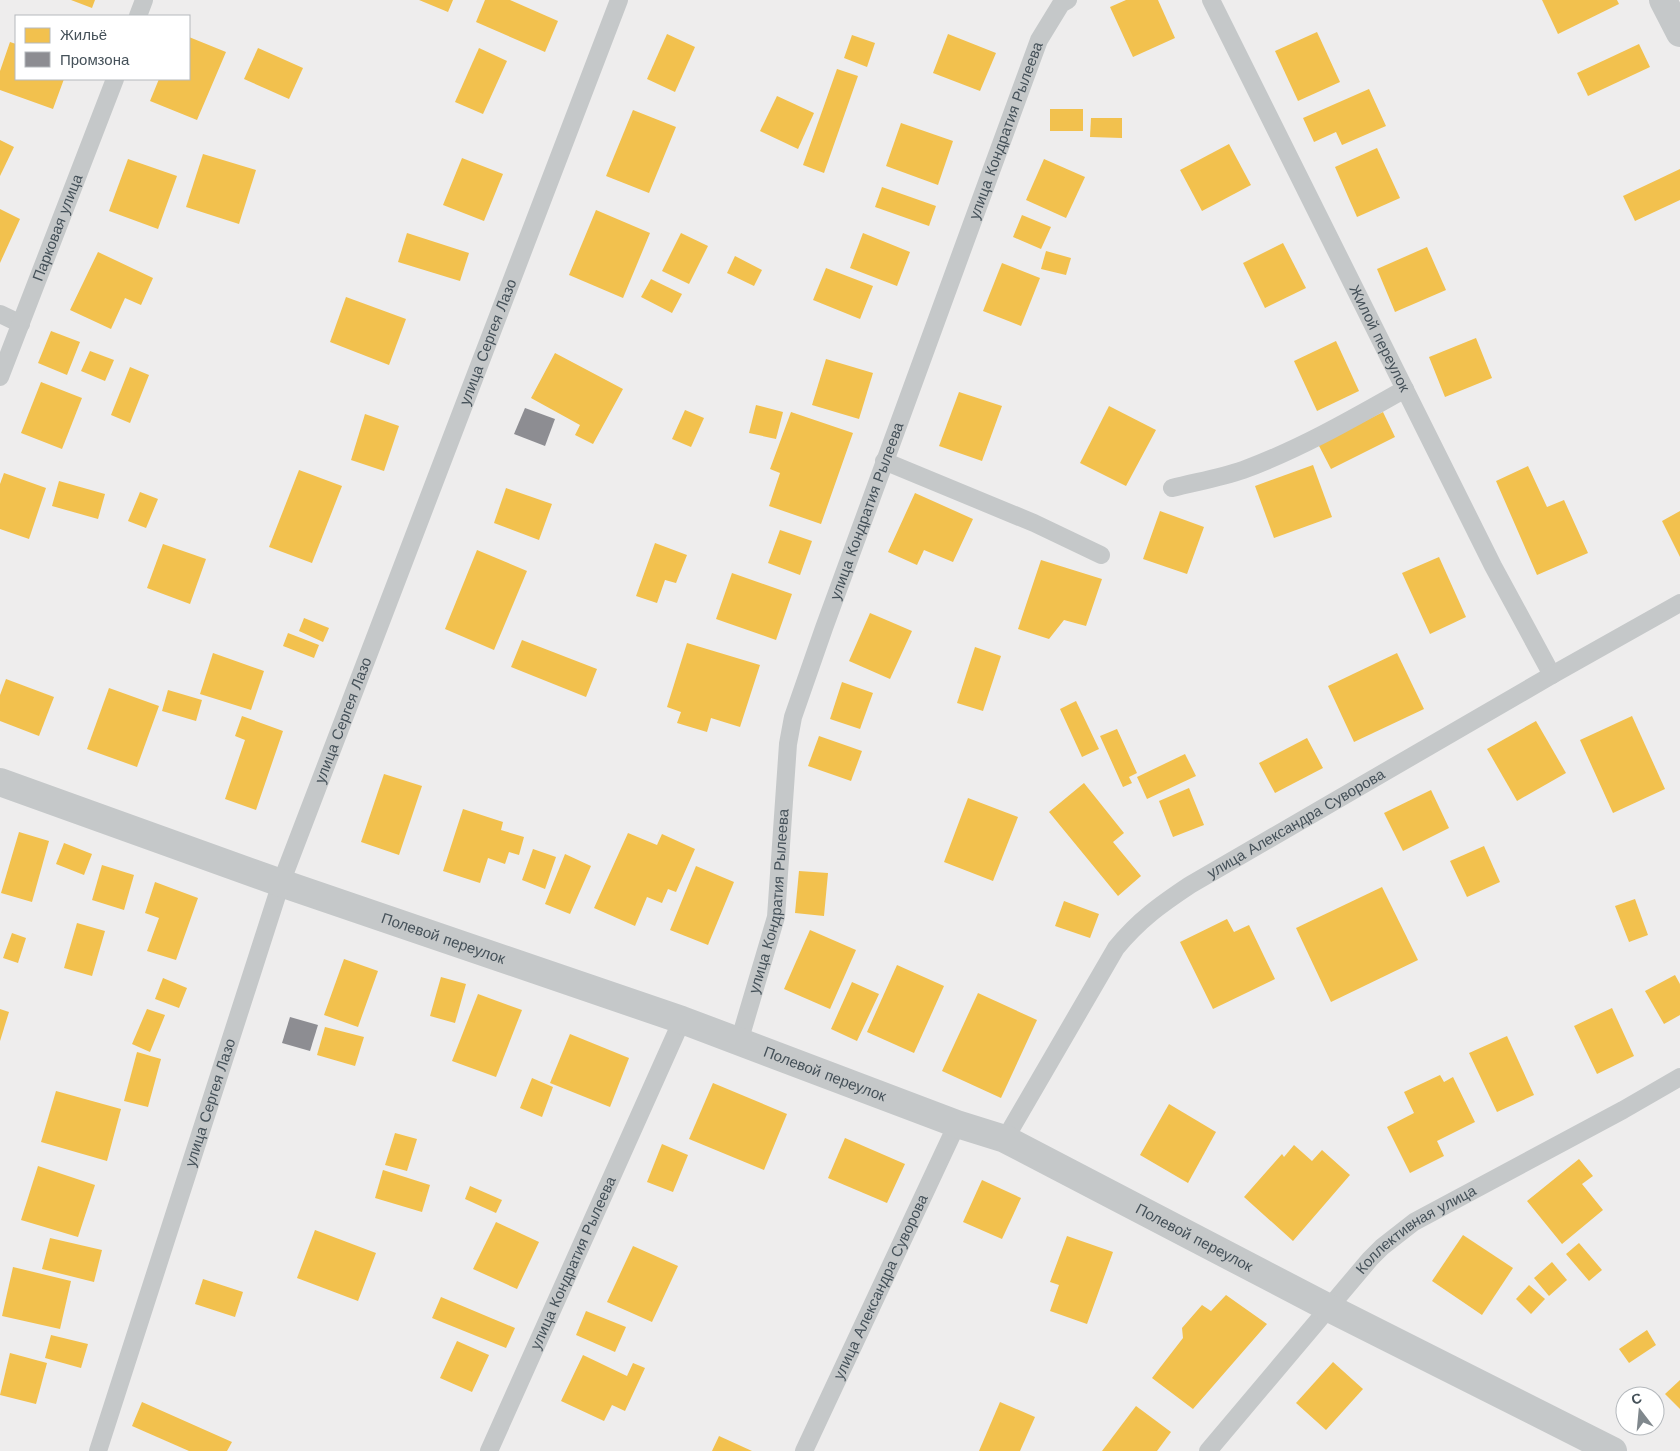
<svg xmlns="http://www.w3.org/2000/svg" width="1680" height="1451" viewBox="0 0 1680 1451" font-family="'Work Sans',sans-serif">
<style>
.homes{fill:#f2c14e}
.industry{fill:#8d8d92}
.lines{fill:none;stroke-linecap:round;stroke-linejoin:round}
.lane{stroke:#c5c8c9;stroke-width:18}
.street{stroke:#c5c8c9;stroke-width:28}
.labels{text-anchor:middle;stroke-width:5;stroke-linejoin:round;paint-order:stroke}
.street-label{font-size:15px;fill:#455159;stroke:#fff}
</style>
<rect width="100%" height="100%" fill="#eeeded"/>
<g class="homes">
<path d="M 71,0 L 95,0 L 92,8 Z"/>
<path d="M 419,0 L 453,0 L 448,12 Z"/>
<path d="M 485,0 L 510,0 L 558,21 L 545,52 L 476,22 Z"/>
<path d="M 1126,0 L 1158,0 L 1175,38 L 1133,57 L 1110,7 Z"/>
<path d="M 1542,0 L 1617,0 L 1619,4 L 1558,34 Z"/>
<path d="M 1317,32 L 1340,82 L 1298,101 L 1275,51 Z"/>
<path d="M 667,34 L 695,47 L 675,92 L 647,79 Z"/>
<path d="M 948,34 L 996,53 L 980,91 L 933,73 Z"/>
<path d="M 852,35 L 875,43 L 867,67 L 844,58 Z"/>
<path d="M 189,37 L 226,52 L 197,120 L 150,101 L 159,79 L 189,79 Z"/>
<path d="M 10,42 L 16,44 L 16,79 L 64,79 L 53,109 L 0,90 L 0,71 Z"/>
<path d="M 1639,44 L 1650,67 L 1588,96 L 1577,73 Z"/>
<path d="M 258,48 L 303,68 L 289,99 L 244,79 Z"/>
<path d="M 479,48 L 507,61 L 483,114 L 455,102 Z"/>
<path d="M 837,69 L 858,76 L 824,173 L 803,165 Z"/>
<path d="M 1369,89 L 1386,126 L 1342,145 L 1336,132 L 1314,142 L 1303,118 Z"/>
<path d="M 777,96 L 814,113 L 798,149 L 760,131 Z"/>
<rect x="1050" y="109" width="33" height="22"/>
<path d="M 633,110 L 676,127 L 649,193 L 606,176 Z"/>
<path d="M 1091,118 L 1122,118 L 1122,138 L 1090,137 Z"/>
<path d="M 901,123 L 953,141 L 938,185 L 886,166 Z"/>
<path d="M 0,140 L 14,147 L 0,176 Z"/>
<path d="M 1229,144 L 1251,185 L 1202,211 L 1180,170 Z"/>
<path d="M 1377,148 L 1400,198 L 1357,217 L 1335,167 Z"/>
<path d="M 203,154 L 256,170 L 239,224 L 186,207 Z"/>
<path d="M 462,158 L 503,174 L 484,221 L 443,205 Z"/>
<path d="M 128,159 L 177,176 L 158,229 L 109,211 Z"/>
<path d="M 1044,159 L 1085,177 L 1066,218 L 1026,200 Z"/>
<path d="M 1680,169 L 1680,200 L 1635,221 L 1623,196 Z"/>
<path d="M 882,187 L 936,206 L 929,226 L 875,207 Z"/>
<path d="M 0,209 L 20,219 L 0,263 Z"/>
<path d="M 596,210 L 650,233 L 623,298 L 569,275 Z"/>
<path d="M 1022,215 L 1051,227 L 1041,249 L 1013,237 Z"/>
<path d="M 407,233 L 469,253 L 460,281 L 398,262 Z"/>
<path d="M 681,233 L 708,246 L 689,284 L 662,271 Z"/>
<path d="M 863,233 L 910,252 L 897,286 L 850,268 Z"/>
<path d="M 1283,243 L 1306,288 L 1265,308 L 1243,263 Z"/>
<path d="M 1427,247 L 1446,290 L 1395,312 L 1377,269 Z"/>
<path d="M 1046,251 L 1071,258 L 1066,275 L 1041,269 Z"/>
<path d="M 98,252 L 153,278 L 141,305 L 125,298 L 111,329 L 70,310 Z"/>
<path d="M 735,256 L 762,270 L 754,286 L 727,273 Z"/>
<path d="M 1002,263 L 1040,278 L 1021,326 L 983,311 Z"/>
<path d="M 826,268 L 873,286 L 860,319 L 813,300 Z"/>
<path d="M 651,279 L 682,294 L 672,313 L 641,297 Z"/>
<path d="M 346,297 L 406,319 L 389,365 L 330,342 Z"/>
<path d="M 51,331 L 80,342 L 67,375 L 38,363 Z"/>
<path d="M 1476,338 L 1492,378 L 1445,397 L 1429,357 Z"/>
<path d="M 1336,341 L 1359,391 L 1317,411 L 1294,361 Z"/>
<path d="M 90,351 L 114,360 L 105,381 L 81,371 Z"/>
<path d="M 555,353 L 623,389 L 593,444 L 575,435 L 580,425 L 531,398 Z"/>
<path d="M 826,359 L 873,373 L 859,419 L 812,405 Z"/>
<path d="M 130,367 L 149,375 L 130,423 L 111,415 Z"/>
<path d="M 41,382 L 82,398 L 62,449 L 21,433 Z"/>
<path d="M 959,392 L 1002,406 L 982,461 L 939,446 Z"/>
<path d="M 756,405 L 783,412 L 776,439 L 749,433 Z"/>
<path d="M 1109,406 L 1156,430 L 1126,486 L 1080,463 Z"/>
<path d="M 685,410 L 704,418 L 691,447 L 672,439 Z"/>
<path d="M 791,412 L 853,433 L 821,524 L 769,506 L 780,473 L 770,469 Z"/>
<path d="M 1383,412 L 1395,437 L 1331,469 L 1318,444 Z"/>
<path d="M 365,414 L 399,426 L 384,471 L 351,460 Z"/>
<path d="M 1313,465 L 1332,517 L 1274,538 L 1255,486 Z"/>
<path d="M 1528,466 L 1547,507 L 1564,500 L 1588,553 L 1537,575 L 1496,481 Z"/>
<path d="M 299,470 L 342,486 L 312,563 L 269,547 Z"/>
<path d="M 4,473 L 46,488 L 29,539 L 0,529 L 0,484 Z"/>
<path d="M 59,481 L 105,494 L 98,519 L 52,506 Z"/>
<path d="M 506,488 L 552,504 L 539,540 L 494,523 Z"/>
<path d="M 140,492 L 158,499 L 146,528 L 128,521 Z"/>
<path d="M 915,493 L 973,519 L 953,562 L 924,550 L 917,565 L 888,552 Z"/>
<path d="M 1160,511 L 1204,527 L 1187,574 L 1143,559 Z"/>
<path d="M 1680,511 L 1680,557 L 1662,521 Z"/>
<path d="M 780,530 L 812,541 L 800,575 L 768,563 Z"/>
<path d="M 655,543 L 687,555 L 676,583 L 665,580 L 657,603 L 636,596 Z"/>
<path d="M 163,544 L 206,559 L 190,604 L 147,588 Z"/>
<path d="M 477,550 L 527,571 L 494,650 L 445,629 Z"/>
<path d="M 1439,557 L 1466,617 L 1430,634 L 1402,573 Z"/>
<path d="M 1041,560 L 1102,579 L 1086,626 L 1064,620 L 1049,639 L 1018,629 Z"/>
<path d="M 732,573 L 792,594 L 776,640 L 716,619 Z"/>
<path d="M 870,613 L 912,631 L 890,679 L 849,661 Z"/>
<path d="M 304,618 L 329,628 L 323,642 L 299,631 Z"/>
<path d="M 288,633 L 319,645 L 314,658 L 283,646 Z"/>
<path d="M 522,640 L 597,669 L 586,697 L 511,667 Z"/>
<path d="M 687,643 L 760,665 L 740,727 L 711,718 L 707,732 L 677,723 L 681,712 L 667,707 Z"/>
<path d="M 975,647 L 1001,656 L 983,711 L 957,703 Z"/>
<path d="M 213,653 L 264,671 L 251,710 L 200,694 Z"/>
<path d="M 1397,653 L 1424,709 L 1354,742 L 1328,686 Z"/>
<path d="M 6,679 L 54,697 L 39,736 L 0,721 L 0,695 Z"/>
<path d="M 842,682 L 873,693 L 860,729 L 830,719 Z"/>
<path d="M 109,688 L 159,706 L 137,767 L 87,749 Z"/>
<path d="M 168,690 L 202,700 L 196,721 L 162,711 Z"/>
<path d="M 1076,701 L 1099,749 L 1082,757 L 1060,709 Z"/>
<path d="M 242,716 L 283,731 L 256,810 L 225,799 L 245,740 L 235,736 Z"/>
<path d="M 1632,716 L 1665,789 L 1613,813 L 1580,740 Z"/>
<path d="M 1536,721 L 1566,773 L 1517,801 L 1487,749 Z"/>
<path d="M 1117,729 L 1137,773 L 1129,777 L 1132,783 L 1123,787 L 1100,736 Z"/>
<path d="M 819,736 L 862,751 L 851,781 L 808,766 Z"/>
<path d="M 1307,738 L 1323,768 L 1275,793 L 1259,763 Z"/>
<path d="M 1185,754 L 1196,776 L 1147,799 L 1137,777 Z"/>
<path d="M 384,774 L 422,786 L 399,855 L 361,842 Z"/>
<path d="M 1084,783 L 1124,833 L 1113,842 L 1141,876 L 1118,896 L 1049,812 Z"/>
<path d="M 1189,788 L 1204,825 L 1173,837 L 1159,801 Z"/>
<path d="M 1431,790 L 1449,828 L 1403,851 L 1384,813 Z"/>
<path d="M 968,798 L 1018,817 L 993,881 L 944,862 Z"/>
<path d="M 463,809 L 503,822 L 501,830 L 524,837 L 519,855 L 509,852 L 505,864 L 488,858 L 480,883 L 443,871 Z"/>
<path d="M 19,832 L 49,841 L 32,902 L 1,893 Z"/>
<path d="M 628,833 L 657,845 L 662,834 L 695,849 L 676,892 L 668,889 L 662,903 L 647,897 L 635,926 L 594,908 Z"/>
<path d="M 64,843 L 92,854 L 84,875 L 56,864 Z"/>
<path d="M 1484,846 L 1500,882 L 1467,897 L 1450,861 Z"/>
<path d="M 533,849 L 556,857 L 545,889 L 522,880 Z"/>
<path d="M 565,854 L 591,866 L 570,914 L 545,904 Z"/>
<path d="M 102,865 L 134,875 L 124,910 L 92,900 Z"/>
<path d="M 696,866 L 734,882 L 708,945 L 670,930 Z"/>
<path d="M 799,871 L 828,873 L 824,916 L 795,913 Z"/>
<path d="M 155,882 L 198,898 L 176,960 L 147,951 L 159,918 L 145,913 Z"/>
<path d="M 1382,887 L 1418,960 L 1331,1002 L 1296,928 Z"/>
<path d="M 1635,899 L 1648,935 L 1629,942 L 1615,906 Z"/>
<path d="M 1064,901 L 1099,914 L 1090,938 L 1055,926 Z"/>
<path d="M 1227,919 L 1234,932 L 1249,925 L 1275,979 L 1213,1009 L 1180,942 Z"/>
<path d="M 77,923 L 105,931 L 92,976 L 64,968 Z"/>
<path d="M 810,930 L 856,950 L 830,1009 L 784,989 Z"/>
<path d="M 12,933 L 26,938 L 18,963 L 3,958 Z"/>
<path d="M 344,959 L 378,971 L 358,1027 L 324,1015 Z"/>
<path d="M 897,965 L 944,986 L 914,1053 L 867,1032 Z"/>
<path d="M 1675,975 L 1680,984 L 1680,1015 L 1664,1024 L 1645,991 Z"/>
<path d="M 441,977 L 466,984 L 455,1023 L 430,1016 Z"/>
<path d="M 163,978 L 187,988 L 179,1008 L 155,999 Z"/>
<path d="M 852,982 L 879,994 L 857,1041 L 831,1029 Z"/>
<path d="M 978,993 L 1037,1020 L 1001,1098 L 942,1071 Z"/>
<path d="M 478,994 L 522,1010 L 496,1077 L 452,1061 Z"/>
<path d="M 1612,1008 L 1634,1056 L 1597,1074 L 1574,1026 Z"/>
<path d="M 0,1009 L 9,1012 L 0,1041 Z"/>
<path d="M 147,1009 L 165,1015 L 150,1052 L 132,1044 Z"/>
<path d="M 325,1027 L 364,1037 L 355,1066 L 317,1055 Z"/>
<path d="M 570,1034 L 629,1058 L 610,1107 L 550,1083 Z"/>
<path d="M 1507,1036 L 1534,1095 L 1497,1112 L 1469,1053 Z"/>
<path d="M 137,1052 L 161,1059 L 148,1107 L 124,1101 Z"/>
<path d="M 1440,1075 L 1444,1082 L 1453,1077 L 1475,1122 L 1437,1141 L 1444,1156 L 1410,1173 L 1387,1127 L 1414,1113 L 1404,1092 Z"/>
<path d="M 532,1078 L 553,1087 L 542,1117 L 520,1108 Z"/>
<path d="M 713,1083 L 787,1114 L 764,1170 L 689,1139 Z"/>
<path d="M 56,1091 L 121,1109 L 107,1161 L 41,1142 Z"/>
<path d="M 1169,1104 L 1216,1132 L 1188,1183 L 1140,1155 Z"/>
<path d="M 395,1133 L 417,1139 L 407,1171 L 385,1165 Z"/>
<path d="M 845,1138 L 905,1164 L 887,1203 L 828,1178 Z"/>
<path d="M 662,1144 L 688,1155 L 673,1192 L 647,1182 Z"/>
<path d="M 1294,1145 L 1312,1161 L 1322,1150 L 1350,1175 L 1293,1241 L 1244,1197 L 1282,1154 L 1284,1157 Z"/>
<path d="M 1579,1159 L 1593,1176 L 1582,1184 L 1603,1210 L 1562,1244 L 1527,1201 Z"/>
<path d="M 38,1166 L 95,1185 L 78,1237 L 21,1220 Z"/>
<path d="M 383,1170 L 430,1185 L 422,1212 L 375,1198 Z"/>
<path d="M 982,1180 L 1021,1198 L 1002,1239 L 963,1222 Z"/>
<path d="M 470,1186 L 502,1200 L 496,1213 L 465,1199 Z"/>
<path d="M 496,1222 L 539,1242 L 517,1289 L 473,1269 Z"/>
<path d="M 315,1230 L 376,1253 L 358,1301 L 297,1278 Z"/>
<path d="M 1463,1235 L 1513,1268 L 1482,1315 L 1432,1281 Z"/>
<path d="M 1067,1236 L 1113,1252 L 1087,1324 L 1050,1311 L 1059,1285 L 1050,1282 Z"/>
<path d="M 50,1238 L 102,1250 L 94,1282 L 42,1269 Z"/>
<path d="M 1579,1243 L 1602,1270 L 1589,1281 L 1566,1254 Z"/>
<path d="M 633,1246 L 678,1266 L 652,1322 L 607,1302 Z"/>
<path d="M 1552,1262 L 1567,1280 L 1549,1296 L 1534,1278 Z"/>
<path d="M 13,1267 L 71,1281 L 60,1329 L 2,1316 Z"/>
<path d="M 203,1279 L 243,1292 L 235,1317 L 195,1304 Z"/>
<path d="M 1529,1285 L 1545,1299 L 1531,1314 L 1516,1299 Z"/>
<path d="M 1226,1295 L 1267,1324 L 1193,1409 L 1152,1378 L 1183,1338 L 1182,1328 L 1202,1305 L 1211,1311 Z"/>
<path d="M 441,1297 L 515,1328 L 506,1348 L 432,1318 Z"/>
<path d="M 586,1311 L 626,1327 L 615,1352 L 576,1335 Z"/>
<path d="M 1647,1330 L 1656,1345 L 1629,1363 L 1619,1349 Z"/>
<path d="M 51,1335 L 88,1344 L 81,1368 L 45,1358 Z"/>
<path d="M 457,1341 L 489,1355 L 472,1392 L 440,1378 Z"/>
<path d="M 10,1353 L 47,1363 L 36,1404 L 0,1395 Z"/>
<path d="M 583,1355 L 627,1376 L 633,1363 L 645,1368 L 625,1411 L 612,1405 L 604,1421 L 561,1401 Z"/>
<path d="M 1333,1362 L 1363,1389 L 1326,1430 L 1296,1403 Z"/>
<path d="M 1680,1380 L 1680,1409 L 1665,1394 Z"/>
<path d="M 142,1402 L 232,1442 L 227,1451 L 189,1451 L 132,1426 Z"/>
<path d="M 1000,1402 L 1035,1417 L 1020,1451 L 979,1451 Z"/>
<path d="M 1136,1406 L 1171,1432 L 1157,1451 L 1102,1451 Z"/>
<path d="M 719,1436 L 752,1451 L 712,1451 Z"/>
</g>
<g class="industry">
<path d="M 525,408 L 555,419 L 545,446 L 514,434 Z"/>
<path d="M 290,1017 L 318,1025 L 310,1051 L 282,1043 Z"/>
</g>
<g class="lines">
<g class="lane">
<path id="s1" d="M 1211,0 L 1493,566 L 1552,675"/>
<path d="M 138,16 L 144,0"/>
<path d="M 0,314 L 21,324"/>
<path id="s2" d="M 0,377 L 115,79"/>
<path d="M 884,461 L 1034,523 L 1101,555"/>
<path d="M 1172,488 C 1195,482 1220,478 1243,470 C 1300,449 1352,419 1405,389"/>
<path id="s3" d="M 739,1042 L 776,917 L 788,744 L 793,717 L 824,628 L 1039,40 L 1061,4 L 1068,0"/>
<path id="s4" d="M 1005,1139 L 1116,948 C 1139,920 1160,905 1190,885 L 1552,675 L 1680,603"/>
<path id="s5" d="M 98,1451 L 281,883 L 619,0"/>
<path id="s6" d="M 489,1451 L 682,1020"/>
<path id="s7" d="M 804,1451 L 957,1124"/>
<path id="s8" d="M 1208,1451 L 1370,1259 L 1382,1247 L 1414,1222 L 1623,1110 L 1680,1077"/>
</g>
<g class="street">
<path d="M 1663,0 L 1680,33"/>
<path id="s9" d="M 0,782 L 281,883 L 682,1020 L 957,1124 L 1005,1139 L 1329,1308 L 1613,1451"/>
</g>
</g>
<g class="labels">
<g class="street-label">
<text dy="5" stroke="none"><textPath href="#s3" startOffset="955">улица Кондратия Рылеева</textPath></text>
<text dy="5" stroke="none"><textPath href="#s2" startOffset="160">Парковая улица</textPath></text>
<text dy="5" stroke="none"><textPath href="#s1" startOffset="378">Жилой переулок</textPath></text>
<text dy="5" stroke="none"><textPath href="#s5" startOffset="1176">улица Сергея Лазо</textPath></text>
<text dy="5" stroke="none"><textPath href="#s3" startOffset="550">улица Кондратия Рылеева</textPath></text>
<text dy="5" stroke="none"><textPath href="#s5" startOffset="771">улица Сергея Лазо</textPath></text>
<text dy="5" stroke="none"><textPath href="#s4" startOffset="441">улица Александра Суворова</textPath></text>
<text dy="5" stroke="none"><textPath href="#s3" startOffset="145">улица Кондратия Рылеева</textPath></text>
<text dy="5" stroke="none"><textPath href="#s9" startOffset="470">Полевой переулок</textPath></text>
<text dy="5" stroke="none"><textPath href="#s9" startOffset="875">Полевой переулок</textPath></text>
<text dy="5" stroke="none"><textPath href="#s5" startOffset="366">улица Сергея Лазо</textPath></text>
<text dy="5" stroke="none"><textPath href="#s8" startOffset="306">Коллективная улица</textPath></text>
<text dy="5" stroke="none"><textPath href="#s9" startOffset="1280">Полевой переулок</textPath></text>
<text dy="5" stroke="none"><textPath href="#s6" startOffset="206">улица Кондратия Рылеева</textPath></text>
<text dy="5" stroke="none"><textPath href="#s7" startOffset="181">улица Александра Суворова</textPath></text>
</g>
</g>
<rect x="15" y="15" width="175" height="65" fill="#ffffff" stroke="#b5b9bd"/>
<rect x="25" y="28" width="25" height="15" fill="#f2c14e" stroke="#b5b9bd"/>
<text x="60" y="40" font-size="15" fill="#455159">Жильё</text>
<rect x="25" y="52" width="25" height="15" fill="#8d8d92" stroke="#b5b9bd"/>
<text x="60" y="65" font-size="15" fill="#455159">Промзона</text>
<g transform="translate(1640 1411) rotate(344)"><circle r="24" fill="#ffffff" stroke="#b5b9bd"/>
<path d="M0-4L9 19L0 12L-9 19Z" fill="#80888d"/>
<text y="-8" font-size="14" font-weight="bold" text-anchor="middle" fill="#455159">С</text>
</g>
</svg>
